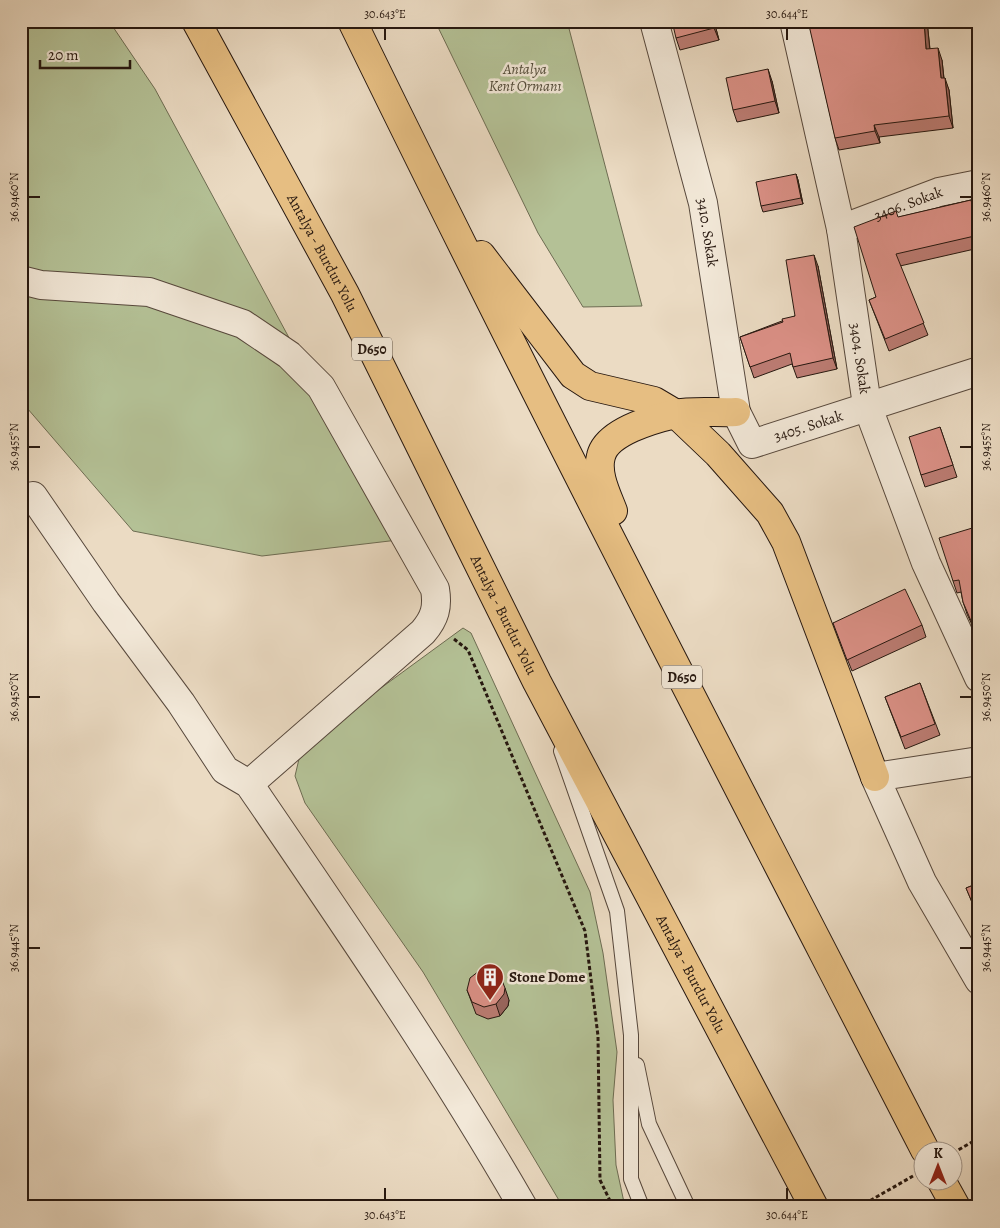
<svg xmlns="http://www.w3.org/2000/svg" width="1000" height="1228" viewBox="0 0 1000 1228" font-family="Alegreya,serif">
<style>
.green{fill:#b4c196;stroke:#6d6c52}
.lines{fill:none;stroke-linecap:round;stroke-linejoin:round}
.service-casing{stroke:#57483c;stroke-width:16}
.minor-casing{stroke:#57483c;stroke-width:30}
.trunk-casing{stroke:#26170f;stroke-width:30}
.path{stroke:#26170f;stroke-width:3;stroke-dasharray:4 2.5;stroke-linecap:butt}
.service{stroke:#f2e8d8;stroke-width:14}
.minor{stroke:#f2e8d8;stroke-width:28}
.trunk{stroke:#e6be82;stroke-width:28}
.wall{fill:#bc7c73;stroke:#26170f}
.shaded-wall{fill:#99655e;stroke:#26170f}
.building{fill:#db9086;stroke:#26170f}
.ticks{fill:none;stroke:#26170f;stroke-width:2}
.labels{text-anchor:middle;stroke-width:5;stroke-linejoin:round;paint-order:stroke}
.shield{fill:#f2e8d8;stroke:#63564b;stroke-width:1}
.shield-label{font-size:14px;font-weight:bold;fill:#26170f}
.park-label{font-size:15px;font-style:italic;fill:#514a38;stroke:#f2e8d8}
.street-label{font-size:15px;fill:#26170f;stroke:#f2e8d8}
.poi-label{font-size:15px;font-weight:bold;fill:#26170f;stroke:#f2e8d8;text-anchor:start}
.neatline{fill:none;stroke:#26170f;stroke-width:2}
.ticks-label{font-size:12px;text-anchor:middle;fill:#26170f}
</style>
<rect width="100%" height="100%" fill="#ebdbc3"/>
<filter id="stains"><feTurbulence type="fractalNoise" baseFrequency=".004" numOctaves="4"/><feColorMatrix values="0 0 0 0 .2 0 0 0 0 .09 0 0 0 0 .02 0 0 0 .5 -.17"/></filter>
<radialGradient id="worn" r=".72"><stop offset=".6" stop-color="#630" stop-opacity="0"/><stop offset="1" stop-color="#630" stop-opacity=".3"/></radialGradient>
<g class="green">
<path d="M 21,21 L 109,21 L 155,89 L 398,540 L 262,556 L 133,531 L 21,401 Z"/>
<path d="M 435,21 L 567,21 L 642,306 L 583,307 L 538,233 Z"/>
<path d="M 463,628 L 471,633 L 590,892 L 603,953 L 617,1052 L 613,1100 L 616,1165 L 625,1207 L 563,1207 L 423,972 L 305,803 L 295,776 L 299,759 L 370,696 Z"/>
</g>
<g class="lines">
<g class="service-casing">
<g id="service">
<path d="M 561,751 L 617,911 L 631,1035 L 631,1179 L 642,1207"/>
<path d="M 637,1065 L 649,1124 L 688,1207"/>
</g>
</g>
<g class="minor-casing">
<g id="minor">
<path id="s1" d="M 654,21 L 703,203 L 736,412 L 752,444 L 979,371"/>
<path id="s2" d="M 794,21 L 841,229 L 867,405 L 926,563 L 979,678"/>
<path id="s3" d="M 841,229 L 939,192 L 979,184"/>
<path d="M 21,280 L 41,285 L 149,292 L 243,324 L 289,355 L 321,387 L 435,589 C 438,607 435,618 423,632 L 249,784"/>
<path d="M 33,496 L 106,602 L 181,703 L 225,770 L 249,784 C 344,923 439,1061 523,1207"/>
<path d="M 979,761 L 875,777 L 922,882 L 979,980"/>
</g>
</g>
<g class="trunk-casing">
<g id="trunk">
<path id="s4" d="M 196,21 L 345,294 L 537,682 L 814,1207"/>
<path d="M 352,21 C 537,401 732,775 925,1150"/>
<path d="M 481,255 L 573,375 L 590,386 L 654,401 L 676,414 L 718,454 L 770,513 L 786,542 L 875,777"/>
<path d="M 613,511 C 607,495 596,474 601,456 C 607,432 653,419 675,414 C 694,410 717,413 736,412"/>
<path d="M 941,1180 L 956,1207"/>
</g>
</g>
<g class="path">
<path d="M 454,639 L 468,650 L 585,931 L 598,1036 L 600,1180 L 613,1207"/>
<path d="M 979,1129 L 973,1132 L 979,1143"/>
<path d="M 953,1153 L 979,1138"/>
<path d="M 859,1207 L 913,1176"/>
</g>
<use href="#service" class="service"/>
<use href="#minor" class="minor"/>
<use href="#trunk" class="trunk"/>
</g>
<g class="wall">
<path d="M 714,21 L 719,40 L 680,50 L 676,38 Z"/>
<path d="M 927,21 L 930,49 L 942,60 L 944,78 L 949,90 L 953,128 L 879,137 L 880,143 L 839,150 L 835,138 Z"/>
<path d="M 772,81 L 779,113 L 737,122 L 733,110 Z"/>
<path d="M 796,174 L 798,180 L 803,204 L 763,212 L 761,206 Z"/>
<path d="M 971,200 L 975,212 L 979,227 L 979,248 L 900,266 L 928,335 L 889,351 L 869,300 L 876,297 L 899,217 Z"/>
<path d="M 818,266 L 837,369 L 797,378 L 792,364 L 754,378 L 740,337 L 795,316 Z"/>
<path d="M 940,427 L 957,477 L 925,487 L 921,475 Z"/>
<path d="M 979,526 L 979,640 L 967,614 L 963,602 L 961,592 L 957,593 L 953,581 Z"/>
<path d="M 833,623 L 922,625 L 926,637 L 852,671 Z"/>
<path d="M 920,683 L 940,735 L 905,749 L 885,697 Z"/>
<path d="M 979,883 L 979,919 L 966,888 Z"/>
<path d="M 467,990 L 509,1000 L 508,1006 L 500,1016 L 488,1019 L 476,1014 Z"/>
</g>
<g class="shaded-wall">
<path d="M 713,21 L 714,21 L 719,40 L 714,28 Z"/>
<path d="M 924,21 L 927,21 L 931,61 L 926,49 Z"/>
<path d="M 938,48 L 942,60 L 945,90 L 941,78 Z"/>
<path d="M 768,69 L 772,81 L 779,113 L 775,101 Z"/>
<path d="M 945,78 L 949,90 L 953,128 L 949,116 Z"/>
<path d="M 874,125 L 879,137 L 880,143 L 875,131 Z"/>
<path d="M 796,174 L 798,180 L 803,204 L 801,198 Z"/>
<path d="M 971,200 L 975,212 L 979,227 L 979,234 Z"/>
<path d="M 814,255 L 818,266 L 837,369 L 833,358 Z"/>
<path d="M 505,988 L 509,1000 L 508,1006 L 500,1016 L 496,1004 Z"/>
</g>
<g class="building">
<path d="M 672,21 L 713,21 L 714,28 L 676,38 Z"/>
<path d="M 808,21 L 924,21 L 926,49 L 938,48 L 941,78 L 945,78 L 949,116 L 874,125 L 875,131 L 835,138 Z"/>
<path d="M 768,69 L 775,101 L 733,110 L 726,78 Z"/>
<path d="M 796,174 L 801,198 L 761,206 L 756,182 Z"/>
<path d="M 971,200 L 979,235 L 896,254 L 924,323 L 885,339 L 869,300 L 876,297 L 854,227 L 896,211 L 898,217 Z"/>
<path d="M 814,255 L 833,358 L 793,367 L 790,353 L 750,367 L 740,337 L 783,322 L 782,319 L 795,316 L 786,260 Z"/>
<path d="M 940,427 L 953,465 L 921,475 L 909,437 Z"/>
<path d="M 979,526 L 979,631 L 978,628 L 974,628 L 963,602 L 959,580 L 953,581 L 939,538 Z"/>
<path d="M 905,589 L 922,625 L 847,660 L 833,623 Z"/>
<path d="M 920,683 L 935,724 L 901,737 L 885,697 Z"/>
<path d="M 979,883 L 979,913 L 977,914 L 966,888 Z"/>
<path d="M 479,971 L 491,971 L 501,978 L 505,988 L 504,994 L 496,1004 L 484,1007 L 472,1002 L 467,990 L 470,978 Z"/>
</g>
<path class="ticks" d="M 385,28 L 385,40M 787,28 L 787,40M 28,197 L 40,197M 960,197 L 972,197M 28,447 L 40,447M 960,447 L 972,447M 28,697 L 40,697M 960,697 L 972,697M 28,948 L 40,948M 960,948 L 972,948M 385,1188 L 385,1200M 787,1188 L 787,1200"/>
<defs>
<g id="building-pin" transform="scale(1.4375)"><path d="M0 17L-7.5 6A9.5 9.5 0 1 1 7.5 6Z" fill="#8f2418" stroke="#f2e8d8"/><path d="M-4-6H4V6H1V3H-1V6H-4ZM-2.5-4.3h1.7v1.8h-1.7ZM.8-4.3h1.7v1.8H.8ZM-2.5-1h1.7V.8h-1.7ZM.8-1h1.7V.8H.8Z" fill="#fff"/></g>
</defs>
<g fill-rule="evenodd">
<use href="#building-pin" x="490" y="977"/>
</g>
<g class="labels">
<g class="shield">
<rect x="352" y="337.5" width="40" height="23" rx="4"/>
<rect x="662" y="665.5" width="40" height="23" rx="4"/>
</g>
<g class="shield-label">
<text x="372" y="354">D650</text>
<text x="682" y="682">D650</text>
</g>
<g class="park-label">
<text x="525" y="74">Antalya<tspan x="525" dy="17">Kent Ormanı</tspan></text>
</g>
<g class="street-label">
<text dy="5" stroke="none"><textPath href="#s3" startOffset="72">3406. Sokak</textPath></text>
<text dy="5" stroke="none"><textPath href="#s1" startOffset="218">3410. Sokak</textPath></text>
<text dy="5" stroke="none"><textPath href="#s4" startOffset="264">Antalya - Burdur Yolu</textPath></text>
<text dy="5" stroke="none"><textPath href="#s2" startOffset="344">3404. Sokak</textPath></text>
<text dy="5" stroke="none"><textPath href="#s1" startOffset="495">3405. Sokak</textPath></text>
<text dy="5" stroke="none"><textPath href="#s4" startOffset="669">Antalya - Burdur Yolu</textPath></text>
<text dy="5" stroke="none"><textPath href="#s4" startOffset="1074">Antalya - Burdur Yolu</textPath></text>
</g>
<g class="poi-label">
<text x="509" y="982">Stone Dome</text>
</g>
</g>
<rect width="1000" height="1228" fill="none" stroke="#ebdbc3" stroke-width="55"/>
<g transform="translate(938 1166)"><circle r="24" fill="#f2e8d8" stroke="#a09488"/>
<path d="M0-4L9 19L0 12L-9 19Z" fill="#8f2418"/>
<text y="-8" font-size="14" font-weight="bold" text-anchor="middle" fill="#26170f">K</text>
</g>
<path d="M40 60v8h90v-8" fill="none" stroke="#26170f" stroke-width="2.5"/>
<text x="48" y="60" font-size="15" fill="#26170f" stroke="#f2e8d8" stroke-width="4" paint-order="stroke">20 m</text>
<rect x="28" y="28" width="944" height="1172" class="neatline"/>
<g class="ticks-label">
<text x="385" y="18">30.643°E</text>
<text x="787" y="18">30.644°E</text>
<text transform="translate(14 197) rotate(-90)" y="4">36.9460°N</text>
<text transform="translate(986 197) rotate(-90)" y="4">36.9460°N</text>
<text transform="translate(14 447) rotate(-90)" y="4">36.9455°N</text>
<text transform="translate(986 447) rotate(-90)" y="4">36.9455°N</text>
<text transform="translate(14 697) rotate(-90)" y="4">36.9450°N</text>
<text transform="translate(986 697) rotate(-90)" y="4">36.9450°N</text>
<text transform="translate(14 948) rotate(-90)" y="4">36.9445°N</text>
<text transform="translate(986 948) rotate(-90)" y="4">36.9445°N</text>
<text x="385" y="1219">30.643°E</text>
<text x="787" y="1219">30.644°E</text>
</g>
<rect width="100%" height="100%" filter="url(#stains)"/>
<rect width="100%" height="100%" fill="url(#worn)"/>
</svg>
